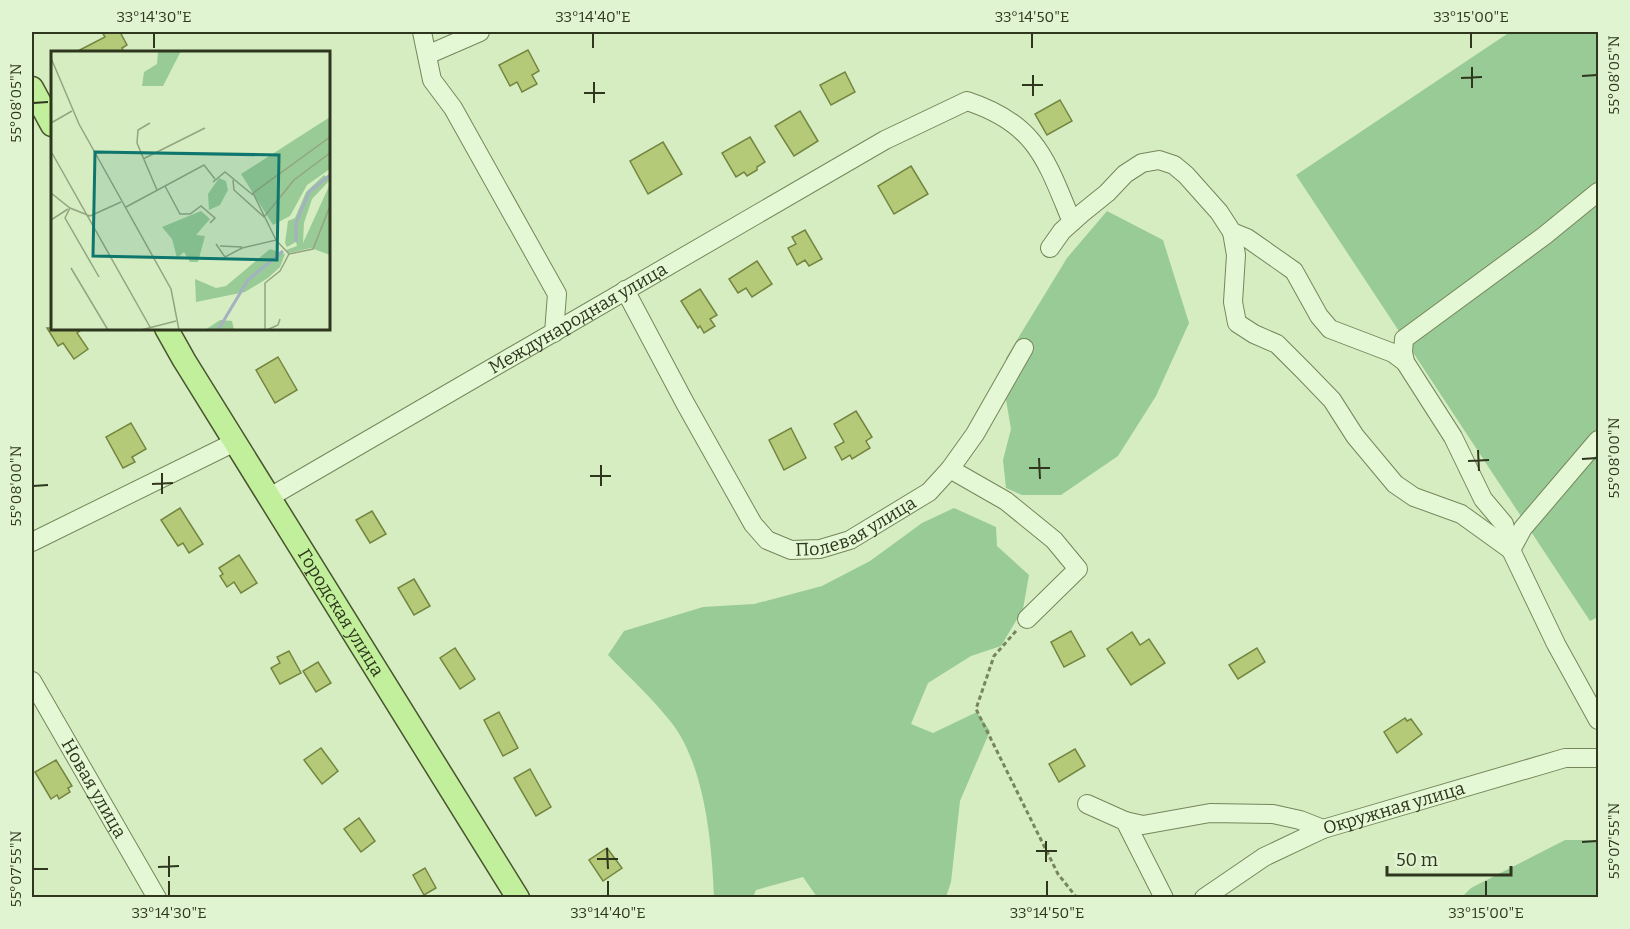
<svg xmlns="http://www.w3.org/2000/svg" width="1630" height="929" viewBox="0 0 1630 929" font-family="Bitter,serif">
<style>
.green{fill:#99cb96}
.building{fill:#b5ca79;stroke:#748540;stroke-width:1.5}
.lines{fill:none;stroke-linecap:round;stroke-linejoin:round}
.minor-casing{stroke:#76865a;stroke-width:20}
.major-casing{stroke:#48542e;stroke-width:25}
.path{stroke:#76865a;stroke-width:3;stroke-dasharray:4.5 3;stroke-linecap:butt}
.minor{stroke:#e5f8d5;stroke-width:18}
.major{stroke:#c2ef9b;stroke-width:22}
.ticks{fill:none;stroke:#2e361e;stroke-width:2}
.labels{text-anchor:middle;stroke-width:4.5;stroke-linejoin:round;paint-order:stroke}
.street-label{font-size:18px;fill:#2e361e;stroke:#e1f4d2}
.inset-river{fill:none;stroke:#a4b1c0;stroke-width:3}
.inset-road{fill:none;stroke:#93a480;stroke-width:1.5}
.view{fill:#0f766e;fill-opacity:0.15;stroke:#0f766e;stroke-width:3}
.inset-edge{fill:none;stroke:#2e361e;stroke-width:3}
.neatline{fill:none;stroke:#2e361e;stroke-width:2}
.ticks-label{font-size:15px;text-anchor:middle;fill:#2e361e}
</style>
<rect width="100%" height="100%" fill="#d6edc2"/>
<g class="green">
<path d="M 1510,32 L 1598,32 L 1598,617 L 1590,621 L 1296,175 Z"/>
<path d="M 1107,211 L 1163,240 L 1189,323 L 1156,396 L 1118,456 L 1061,495 L 1022,495 L 1006,488 L 1003,460 L 1011,429 L 1005,394 L 1006,358 L 1067,258 Z"/>
<path d="M 954,508 L 996,527 L 997,546 L 1029,575 L 1023,609 L 1001,646 L 971,656 L 928,683 L 911,724 L 933,733 L 977,712 L 990,731 L 960,801 L 951,882 L 946,897 L 817,897 L 803,877 L 756,890 L 753,897 L 714,897 C 712,844 705,765 671,722 C 652,698 629,677 608,655 L 624,631 L 703,607 L 754,604 L 822,586 L 870,561 L 922,523 Z"/>
<path d="M 1565,840 L 1598,840 L 1598,897 L 1462,897 L 1471,888 Z"/>
</g>
<g class="building">
<path d="M 102,32 L 120,32 L 127,45 L 122,48 L 124,52 L 76,52 L 105,37 Z"/>
<path d="M 528,50 L 539,71 L 532,75 L 537,84 L 522,92 L 517,82 L 510,86 L 499,65 Z"/>
<path d="M 845,72 L 855,92 L 831,105 L 820,85 Z"/>
<path d="M 1060,100 L 1072,121 L 1047,135 L 1035,114 Z"/>
<path d="M 800,111 L 818,141 L 794,156 L 775,126 Z"/>
<path d="M 750,137 L 765,162 L 757,167 L 757,170 L 747,176 L 744,172 L 736,177 L 722,153 Z"/>
<path d="M 663,142 L 682,174 L 648,194 L 630,161 Z"/>
<path d="M 911,166 L 928,194 L 894,214 L 878,186 Z"/>
<path d="M 805,230 L 822,259 L 809,266 L 805,260 L 797,265 L 788,248 L 796,244 L 792,237 Z"/>
<path d="M 757,261 L 772,284 L 752,297 L 746,288 L 738,293 L 729,279 Z"/>
<path d="M 700,289 L 717,315 L 710,319 L 715,326 L 704,333 L 700,326 L 698,328 L 681,301 Z"/>
<path d="M 47,328 L 84,328 L 77,333 L 88,349 L 74,359 L 63,343 L 58,346 Z"/>
<path d="M 278,357 L 297,390 L 275,403 L 256,370 Z"/>
<path d="M 856,411 L 872,437 L 866,441 L 870,448 L 852,459 L 850,455 L 842,460 L 835,447 L 844,442 L 834,424 Z"/>
<path d="M 131,423 L 146,449 L 132,457 L 135,462 L 123,468 L 106,437 Z"/>
<path d="M 791,428 L 806,458 L 784,470 L 769,440 Z"/>
<path d="M 180,508 L 203,544 L 189,553 L 183,543 L 178,546 L 161,520 Z"/>
<path d="M 372,511 L 386,534 L 370,543 L 356,520 Z"/>
<path d="M 239,555 L 257,583 L 241,593 L 234,582 L 227,587 L 220,576 L 223,574 L 219,568 Z"/>
<path d="M 414,579 L 430,606 L 414,615 L 398,588 Z"/>
<path d="M 1071,631 L 1085,656 L 1064,667 L 1051,642 Z"/>
<path d="M 1132,632 L 1140,645 L 1149,639 L 1165,663 L 1131,685 L 1107,649 Z"/>
<path d="M 455,648 L 475,679 L 460,689 L 440,658 Z"/>
<path d="M 1257,648 L 1265,662 L 1238,679 L 1229,665 Z"/>
<path d="M 289,651 L 301,673 L 280,684 L 271,668 L 280,663 L 277,657 Z"/>
<path d="M 318,662 L 331,683 L 316,692 L 303,671 Z"/>
<path d="M 499,712 L 518,748 L 503,756 L 484,720 Z"/>
<path d="M 1405,718 L 1407,721 L 1411,719 L 1422,734 L 1397,753 L 1384,732 Z"/>
<path d="M 321,748 L 338,771 L 322,784 L 304,760 Z"/>
<path d="M 1075,749 L 1085,766 L 1059,782 L 1049,764 Z"/>
<path d="M 56,760 L 72,786 L 68,788 L 70,792 L 59,799 L 57,795 L 51,799 L 35,772 Z"/>
<path d="M 530,769 L 551,807 L 536,816 L 514,778 Z"/>
<path d="M 359,818 L 375,841 L 361,852 L 344,829 Z"/>
<path d="M 607,848 L 622,868 L 603,881 L 589,860 Z"/>
<path d="M 425,868 L 436,888 L 424,895 L 413,875 Z"/>
</g>
<g class="lines">
<g class="minor-casing">
<g id="minor">
<path d="M 422,32 L 432,80 L 453,108 L 557,294 L 554,333"/>
<path d="M 427,55 L 480,32"/>
<path d="M 1598,192 L 1544,236 L 1404,339 L 1403,352 L 1405,362 L 1453,437 L 1483,499 L 1504,524 L 1511,550 L 1556,644 L 1598,720"/>
<path d="M 1232,232 L 1236,255 L 1233,302 L 1237,323 L 1254,334 L 1277,344 L 1304,371 L 1332,400 L 1355,436 L 1395,484 L 1414,497 L 1461,514 L 1511,550 L 1523,528 L 1598,440"/>
<path d="M 1050,248 L 1062,231 L 1081,214 L 1107,193 L 1125,174 L 1142,163 L 1159,160 L 1174,165 L 1186,175 L 1219,212 L 1232,232 L 1247,238 L 1294,271 L 1319,316 L 1330,329 L 1393,353 L 1405,362"/>
<path id="s1" d="M 625,290 L 685,403 L 753,524 L 767,540 L 791,550 L 820,549 L 850,540 L 929,492 L 950,469 L 1006,501 L 1054,540 L 1078,569 L 1027,619"/>
<path d="M 950,469 L 975,434 L 1024,348"/>
<path id="s2" d="M 270,497 L 885,140 L 967,101 C 1037,124 1046,160 1072,222"/>
<path d="M 32,542 L 235,442"/>
<path id="s3" d="M 32,681 L 157,898"/>
<path d="M 1087,804 L 1125,821 L 1164,898"/>
<path d="M 1125,821 L 1143,825 L 1210,813 L 1273,814 L 1300,820 L 1323,829"/>
<path id="s4" d="M 1204,898 L 1264,857 L 1323,829 L 1565,758 L 1598,758"/>
</g>
</g>
<g class="major-casing">
<g id="major">
<path d="M 32,88 L 52,125"/>
<path id="s5" d="M 166,328 L 184,360 L 518,898"/>
</g>
</g>
<path class="path" d="M 1016,631 L 994,656 L 976,709 L 1058,874 L 1077,898"/>
<use href="#minor" class="minor"/>
<use href="#major" class="major"/>
</g>
<path class="ticks" d="M 154,33 L 154,48M 593,33 L 593,48M 1032,33 L 1032,48M 1471,33 L 1471,48M 1472,67 L 1472,88M 1033,75 L 1033,96M 1582,76 L 1597,75M 1461,78 L 1482,77M 594,82 L 594,103M 1022,85 L 1043,85M 584,93 L 605,93M 33,103 L 48,102M 1478,450 L 1479,471M 1039,458 L 1040,479M 1582,459 L 1597,458M 1468,461 L 1489,460M 601,465 L 601,486M 1029,468 L 1050,468M 162,473 L 162,494M 590,476 L 611,476M 152,484 L 173,483M 33,486 L 48,485M 1046,841 L 1046,862M 1582,842 L 1597,841M 607,848 L 608,869M 1036,851 L 1057,851M 169,856 L 169,877M 597,859 L 618,859M 158,867 L 179,866M 33,869 L 48,869M 169,881 L 169,896M 608,881 L 608,896M 1047,881 L 1047,896M 1486,881 L 1486,896"/>
<g class="labels">
<g class="street-label">
<text dy="6" stroke="none"><textPath href="#s2" startOffset="356">Международная улица</textPath></text>
<text dy="6" stroke="none"><textPath href="#s1" startOffset="384">Полевая улица</textPath></text>
<text dy="6" stroke="none"><textPath href="#s5" startOffset="334">Городская улица</textPath></text>
<text dy="6" stroke="none"><textPath href="#s3" startOffset="124">Новая улица</textPath></text>
<text dy="6" stroke="none"><textPath href="#s4" startOffset="212">Окружная улица</textPath></text>
</g>
</g>
<g transform="translate(51 51)">
<rect width="279" height="279" fill="#d6edc2"/>
<path d="M 107,0 L 130,0 L 112,35 L 91,35 L 93,21 L 106,13 ZM 279,66 L 279,118 L 256,134 L 239,165 L 222,174 L 190,123 ZM 273,124 L 279,129 L 261,148 L 253,172 L 252,192 L 279,133 L 279,204 L 260,197 L 238,202 L 235,199 L 246,195 L 245,191 L 236,196 L 234,192 L 237,170 L 244,167 L 255,141 ZM 168,127 L 175,130 L 177,139 L 169,154 L 158,159 L 157,143 ZM 150,160 L 159,168 L 145,184 L 154,185 L 147,211 L 139,211 L 133,201 L 126,207 L 121,188 L 111,176 ZM 219,198 L 234,203 L 229,216 L 217,227 L 194,241 L 145,251 L 144,228 L 165,237 L 175,235 ZM 169,269 L 181,270 L 183,279 L 154,279 Z" fill="#99cb96"/>
<path class="inset-river" d="M 245,191 L 245,172 L 258,141 L 279,124M 167,279 L 197,229 L 232,200"/>
<path class="inset-road" d="M 0,7 L 28,73 L 120,238 L 128,279M 0,72 L 21,60M 99,72 L 87,79 L 86,92 L 106,139M 1,102 L 99,276M 92,108 L 154,77M 182,129 L 183,139 L 213,166 L 243,129 L 279,102M 162,131 L 174,121 L 202,144M 114,135 L 129,163 L 139,163 L 150,155 L 164,167 L 159,172M 0,142 L 19,157 L 39,165M 75,156 L 153,114 L 164,128M 19,157 L 14,167 L 48,226M 39,165 L 70,151M 0,169 L 17,158M 225,189 L 202,142 L 279,86M 165,193 L 174,206 L 191,197 L 225,189 L 238,203M 169,195 L 191,196M 238,203 L 262,198 L 279,155M 20,217 L 57,279M 90,279 L 125,270M 214,279 L 214,232 L 229,220 L 238,203M 216,279 L 227,274 L 229,268"/>
<path class="view" d="M 44,101 L 228,104 L 226,209 L 42,205 Z"/>
<rect width="279" height="279" class="inset-edge"/>
</g>
<rect width="1630" height="929" fill="none" stroke="#e1f4d2" stroke-width="66"/>
<path d="M1387 866v9h124v-9" fill="none" stroke="#2e361e" stroke-width="3"/>
<text x="1396" y="866" font-size="18" fill="#2e361e" stroke="#e1f4d2" stroke-width="4.5" paint-order="stroke">50 m</text>
<rect x="33" y="33" width="1564" height="863" class="neatline"/>
<g class="ticks-label">
<text x="154" y="22">33°14'30"E</text>
<text x="593" y="22">33°14'40"E</text>
<text x="1032" y="22">33°14'50"E</text>
<text x="1471" y="22">33°15'00"E</text>
<text transform="translate(1614 75) rotate(-90)" y="5">55°08'05"N</text>
<text transform="translate(16 103) rotate(-90)" y="5">55°08'05"N</text>
<text transform="translate(1614 458) rotate(-90)" y="5">55°08'00"N</text>
<text transform="translate(16 486) rotate(-90)" y="5">55°08'00"N</text>
<text transform="translate(1614 841) rotate(-90)" y="5">55°07'55"N</text>
<text transform="translate(16 869) rotate(-90)" y="5">55°07'55"N</text>
<text x="169" y="918">33°14'30"E</text>
<text x="608" y="918">33°14'40"E</text>
<text x="1047" y="918">33°14'50"E</text>
<text x="1486" y="918">33°15'00"E</text>
</g>
</svg>
